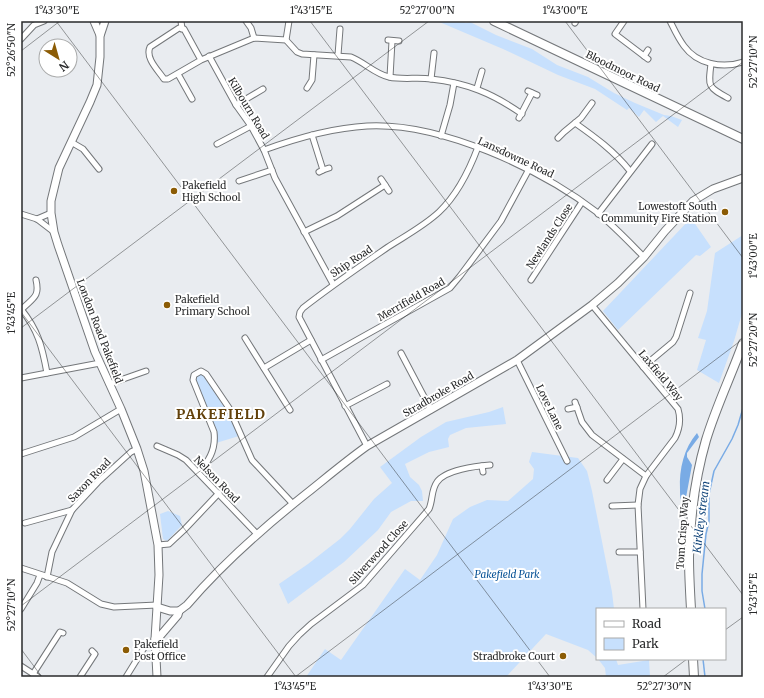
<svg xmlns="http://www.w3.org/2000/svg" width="764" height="698" viewBox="0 0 764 698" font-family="Merriweather,serif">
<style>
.green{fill:#c7e0fd}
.water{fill:#79abe5}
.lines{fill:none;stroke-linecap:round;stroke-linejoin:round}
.stream{stroke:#79abe5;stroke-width:1.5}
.minor-casing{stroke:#74777a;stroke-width:7}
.secondary-casing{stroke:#74777a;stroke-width:9}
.trunk-casing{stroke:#74777a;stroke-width:10}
.minor{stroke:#fff;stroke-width:5}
.secondary{stroke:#fff;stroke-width:7}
.trunk{stroke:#fff;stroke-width:8}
.ticks{fill:none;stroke:#292a2b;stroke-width:1;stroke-opacity:0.45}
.poi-dot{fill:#8c5c05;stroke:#fff;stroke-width:1.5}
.labels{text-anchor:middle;stroke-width:4;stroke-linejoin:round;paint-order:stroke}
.street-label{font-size:10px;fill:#292a2b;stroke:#fff}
.poi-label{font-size:10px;fill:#292a2b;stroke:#fff;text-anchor:start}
.park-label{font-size:10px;font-style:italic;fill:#065195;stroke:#fff}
.water-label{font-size:11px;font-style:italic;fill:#13467b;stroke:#fff}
.district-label{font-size:14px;font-weight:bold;letter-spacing:1px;fill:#62410b;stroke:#fff}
.neatline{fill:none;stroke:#292a2b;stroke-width:1.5}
.ticks-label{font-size:10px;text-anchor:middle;fill:#292a2b}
</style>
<rect width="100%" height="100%" fill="#e9ecf0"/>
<g class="green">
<path d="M 437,21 L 464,21 L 465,23 L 470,22 L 496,35 L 532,49 L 557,65 L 588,77 L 614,93 L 635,103 L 664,115 L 671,116 L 682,120 L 678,127 L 663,116 L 656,122 L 644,110 L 639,117 L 629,108 L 627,110 L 595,89 L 558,75 L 503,49 Z"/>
<path d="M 691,218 L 711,247 L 700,256 L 696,255 L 618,330 L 603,311 Z"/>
<path d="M 743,235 L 743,310 L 734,341 L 719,383 L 697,370 L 706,340 L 698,338 L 707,311 L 715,253 Z"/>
<path d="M 199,373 L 204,374 L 228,411 L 239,436 L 216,443 L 196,381 L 195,376 Z"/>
<path d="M 503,407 L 506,424 L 466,428 L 450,435 L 448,439 L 449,447 L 429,452 L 405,464 L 410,477 L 419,485 L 422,491 L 423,501 L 411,501 L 391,512 L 378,530 L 344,562 L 288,604 L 279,584 L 308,564 L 340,539 L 350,529 L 374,499 L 392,483 L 380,467 L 421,437 L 446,422 L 489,412 Z"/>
<path d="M 532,452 L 578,458 L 587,471 L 592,491 L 612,592 L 614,609 L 597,609 L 597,658 L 588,650 L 546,634 L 506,677 L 306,677 L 325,649 L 341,660 L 405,569 L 420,580 L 437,555 L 453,519 L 470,507 L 487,500 L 508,501 L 533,479 L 534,469 L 529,462 Z"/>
<path d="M 168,511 L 180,516 L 182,525 L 167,541 L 163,539 L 160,514 Z"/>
<path d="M 598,659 L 616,659 L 618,665 L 649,660 L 650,677 L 606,677 L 605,668 Z"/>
</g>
<path class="water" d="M 697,433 L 699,437 L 687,453 L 687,457 L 692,465 L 685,503 L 683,504 C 680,500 680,494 680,489 C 679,469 684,448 697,433 Z"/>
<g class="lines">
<g class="stream">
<path d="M 705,609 L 702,591 L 702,574 L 706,534 L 709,521 L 709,494 L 714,471 L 732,439 L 738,425 L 743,408"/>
<path d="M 703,659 L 705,677"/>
</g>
<g class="minor-casing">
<g id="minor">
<path d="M 181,21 L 182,29"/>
<path d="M 246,21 L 251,28 L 254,38"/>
<path d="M 624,21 L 615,34 L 648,59"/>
<path d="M 670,21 C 674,29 678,38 684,46 C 697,64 722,69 743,62"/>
<path d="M 575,23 L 576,21"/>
<path d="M 21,39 L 34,25 L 44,21"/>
<path d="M 286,40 L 289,21"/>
<path d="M 388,40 L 399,41"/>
<path d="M 338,55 L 340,29"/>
<path d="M 209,56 L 236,105 L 251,126 L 264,150 L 275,178 L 333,284"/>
<path d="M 644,56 L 648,50"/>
<path d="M 201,60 L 184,29 L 179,28 L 150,47 C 145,58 158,70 164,79 L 168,79 L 201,60 L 254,38 L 286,40 L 297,52 L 302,54 L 351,57 C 364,62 375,74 389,77 C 402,80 418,77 431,79 C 467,83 492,93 522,114"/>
<path d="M 711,64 C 708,87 708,87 728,98"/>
<path d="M 178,74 L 192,99"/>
<path d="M 390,77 L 392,41"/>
<path d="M 431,79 L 434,53"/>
<path d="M 307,88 L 312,80 L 314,55"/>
<path d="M 477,88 L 482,71"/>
<path d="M 528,91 L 537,95"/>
<path d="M 236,105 L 263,89"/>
<path d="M 519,118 L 532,93"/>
<path d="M 575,123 C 595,137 614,151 630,171"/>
<path d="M 312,135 L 323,170 L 319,172"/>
<path d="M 441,136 L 450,105 L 454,83"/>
<path d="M 558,138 L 564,132 L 581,118 L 592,103"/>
<path d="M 71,142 L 83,149 L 99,169"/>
<path d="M 217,144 L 251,126"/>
<path d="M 264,150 C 297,138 331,128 367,126 C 440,122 541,169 598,213 C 614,226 629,242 644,257"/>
<path d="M 323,170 L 329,168"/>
<path d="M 381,179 L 385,185"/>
<path d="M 239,181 L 272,170"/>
<path d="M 21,214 L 37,219 L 54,232"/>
<path d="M 598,214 L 652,144"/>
<path d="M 37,219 L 51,213"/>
<path d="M 304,232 L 337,216 L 385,185 L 389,191"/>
<path d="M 531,280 L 582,202"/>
<path d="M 592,305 L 678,409 C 681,419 680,428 675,438 L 646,476 L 640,489 L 638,505 L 643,609"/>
<path d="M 21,309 C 38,330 42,346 47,373"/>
<path d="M 22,309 C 33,298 40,297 36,280"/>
<path d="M 245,338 L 290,410"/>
<path d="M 401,353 L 431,410"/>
<path d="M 321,360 L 450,288 L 460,276 L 501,221 L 528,171"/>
<path d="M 517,360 L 567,461"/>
<path d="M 643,367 L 673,342 L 676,337 L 690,293"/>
<path d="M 264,368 L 311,340"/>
<path d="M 21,378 L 100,363"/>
<path d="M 109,384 L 146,371"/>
<path d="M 575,402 L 582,422 L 592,435 L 646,476"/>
<path d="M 345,406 L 387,384"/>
<path d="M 568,409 L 577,407"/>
<path d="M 157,446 L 178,455 L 186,460 L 257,534"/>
<path d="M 367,446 L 299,317 L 300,312 L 303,308 C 331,286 359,267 388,247 C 405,236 424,226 439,212 C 457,195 469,171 478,147"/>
<path d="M 21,454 L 74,437 L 121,409"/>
<path d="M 482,466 L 483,472"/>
<path d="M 198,472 C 210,461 216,448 214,432 L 193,380 L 194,375 L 201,371 L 206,374 L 229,408 L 252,460 L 293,504"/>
<path d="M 607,480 L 623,459"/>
<path d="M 612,506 L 638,505"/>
<path d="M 25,523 L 72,510"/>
<path d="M 158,545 L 169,544 L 184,530 L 219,493"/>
<path d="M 619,552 L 640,552"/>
<path d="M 21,568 L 67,583 L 101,604 L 114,607 L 157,605"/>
<path d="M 47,577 L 52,552 L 72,510 L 98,482 L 131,452 L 137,449"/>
<path d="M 21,609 L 37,583 L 40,575"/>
<path d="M 21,666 L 38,677"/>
<path d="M 33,674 L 60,632 L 63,633"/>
<path d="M 80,677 L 95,654 L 92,651"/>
<path d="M 126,677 L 144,648 L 149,644 L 155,644"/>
<path d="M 267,677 L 289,646 L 299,635 L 311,624 L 363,585 L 429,509 C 433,500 431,490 437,482 C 445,470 476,466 490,465"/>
</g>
</g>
<g class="secondary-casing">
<g id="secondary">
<path d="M 94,21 L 100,35"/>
<path d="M 105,21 L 100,36 L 100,57 L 97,85 L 90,102 L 59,168 L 51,201 L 51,213 L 54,232 L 58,245 L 95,352 L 121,409 L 137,449 L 144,471 L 158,545 L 159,575 L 155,639 L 157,677"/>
<path d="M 157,607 L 170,611 L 179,611"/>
<path d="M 155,639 L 160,636 L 178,615 L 179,611 L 187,605 C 223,563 264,527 307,493 C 327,477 346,461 367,446 L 517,360 L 592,305 L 618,283 L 644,257 L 665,231 L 693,201 L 713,189 L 743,178"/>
</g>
</g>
<g class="trunk-casing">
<g id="trunk">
<path d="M 494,21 L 743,139"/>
<path d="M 691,609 C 690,592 689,574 689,557 C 690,518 695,478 706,440 C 716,407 731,376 743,343"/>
<path d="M 693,659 L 694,677"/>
</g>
</g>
<use href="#minor" class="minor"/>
<use href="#secondary" class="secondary"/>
<use href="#trunk" class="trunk"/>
</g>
<path class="ticks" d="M 56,21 L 550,677M 310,21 L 743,595M 565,21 L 743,258M 21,51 L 60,21M 21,312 L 296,677M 21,328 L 429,21M 21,606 L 743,62M 725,630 L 743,617M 21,649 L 42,677M 295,677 L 743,339M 663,677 L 687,659"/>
<g class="poi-dot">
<circle cx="174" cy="191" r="4"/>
<circle cx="725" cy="212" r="4"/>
<circle cx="167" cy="305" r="4"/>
<circle cx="126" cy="650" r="4"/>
<circle cx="563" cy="656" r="4"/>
</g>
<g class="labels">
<g class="street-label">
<text transform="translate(623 71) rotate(26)" y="4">Bloodmoor Road</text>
<text transform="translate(249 108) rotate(59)" y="4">Kilbourn Road</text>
<text transform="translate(516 157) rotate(25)" y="4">Lansdowne Road</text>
<text transform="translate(549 236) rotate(-57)" y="4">Newlands Close</text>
<text transform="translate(351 261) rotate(-34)" y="4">Ship Road</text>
<text transform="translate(411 299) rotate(-30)" y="4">Merrifield Road</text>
<text transform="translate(100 331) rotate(69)" y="4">London Road Pakefield</text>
<text transform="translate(661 375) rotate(50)" y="4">Laxfield Way</text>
<text transform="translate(438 394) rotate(-30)" y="4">Stradbroke Road</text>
<text transform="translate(550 407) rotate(64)" y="4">Love Lane</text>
<text transform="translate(217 479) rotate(46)" y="4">Nelson Road</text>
<text transform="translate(89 480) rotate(-46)" y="4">Saxon Road</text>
<text transform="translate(682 533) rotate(-86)" y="4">Tom Crisp Way</text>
<text transform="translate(378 552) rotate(-48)" y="4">Silverwood Close</text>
</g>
<g class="poi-label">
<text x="182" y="189">Pakefield<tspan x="182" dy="12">High School</tspan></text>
<text x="717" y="210" text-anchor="end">Lowestoft South<tspan x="717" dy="12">Community Fire Station</tspan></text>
<text x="175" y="303">Pakefield<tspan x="175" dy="12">Primary School</tspan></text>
<text x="134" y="648">Pakefield<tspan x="134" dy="12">Post Office</tspan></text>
<text x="555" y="660" text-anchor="end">Stradbroke Court</text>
</g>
<g class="park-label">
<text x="507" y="578">Pakefield Park</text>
</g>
<g class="water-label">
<text transform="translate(701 517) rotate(-83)" y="4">Kirkley stream</text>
</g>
<g class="district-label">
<text x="221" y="419">PAKEFIELD</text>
</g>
</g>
<rect width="764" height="698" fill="none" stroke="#ffffff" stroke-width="44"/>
<rect x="596" y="608" width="130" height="52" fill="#ffffff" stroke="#a9aaaa"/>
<rect x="604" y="621" width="20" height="6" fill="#ffffff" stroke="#a9aaaa"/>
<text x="632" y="628" font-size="12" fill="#292a2b">Road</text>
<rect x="604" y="638" width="20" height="12" fill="#c7e0fd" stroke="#a9aaaa"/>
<text x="632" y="648" font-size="12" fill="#292a2b">Park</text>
<g transform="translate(58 58) rotate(143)"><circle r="19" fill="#ffffff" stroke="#a9aaaa"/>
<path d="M0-3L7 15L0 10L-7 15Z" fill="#8c5c05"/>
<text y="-6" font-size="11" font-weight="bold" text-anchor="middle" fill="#292a2b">N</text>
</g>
<rect x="22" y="22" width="720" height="654" class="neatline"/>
<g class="ticks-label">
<text x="57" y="14">1°43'30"E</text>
<text x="311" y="14">1°43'15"E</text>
<text x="427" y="14">52°27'00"N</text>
<text x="565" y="14">1°43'00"E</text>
<text transform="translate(11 50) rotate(-90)" y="4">52°26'50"N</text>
<text transform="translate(753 62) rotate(-90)" y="4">52°27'10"N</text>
<text transform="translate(753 256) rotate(-90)" y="4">1°43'00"E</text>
<text transform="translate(11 313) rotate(-90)" y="4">1°43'45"E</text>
<text transform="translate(753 340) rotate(-90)" y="4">52°27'20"N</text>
<text transform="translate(753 594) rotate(-90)" y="4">1°43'15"E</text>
<text transform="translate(11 605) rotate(-90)" y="4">52°27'10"N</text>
<text x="295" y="690">1°43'45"E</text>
<text x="550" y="690">1°43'30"E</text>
<text x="664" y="690">52°27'30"N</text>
</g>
</svg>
